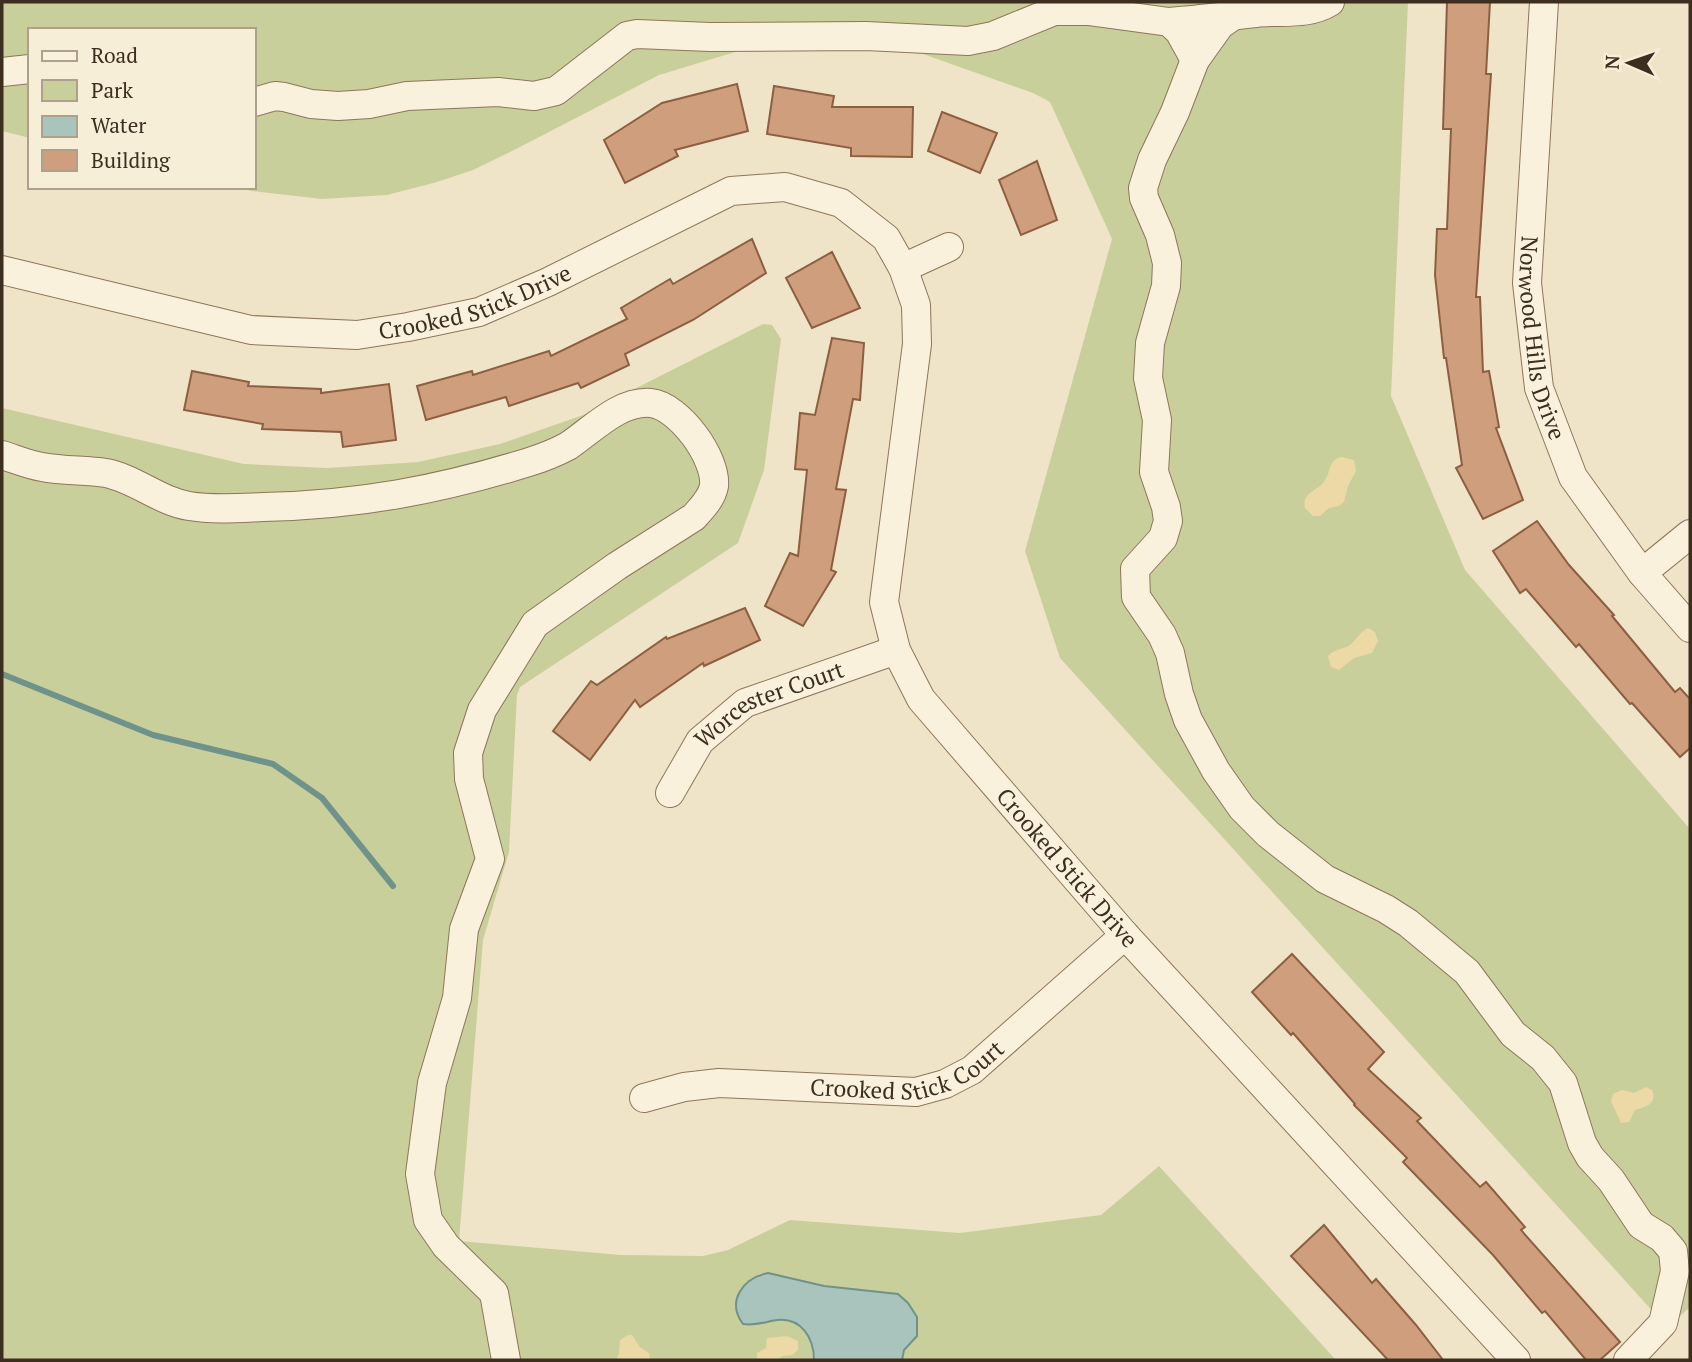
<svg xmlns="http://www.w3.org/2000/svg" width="1692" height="1362" viewBox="0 0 1692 1362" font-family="'PT Serif',serif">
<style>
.green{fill:#c9cf9b}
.sand{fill:#ecd9a5}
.water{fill:#a9c4bc;stroke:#6f938a;stroke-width:2}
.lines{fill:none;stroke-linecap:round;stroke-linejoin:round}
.stream{stroke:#6f938a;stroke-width:6}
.building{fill:#cf9f7d;stroke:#8d5f41;stroke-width:2}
.minor-casing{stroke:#8d765c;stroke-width:30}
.minor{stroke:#faf1dc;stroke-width:28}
.labels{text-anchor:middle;stroke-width:5;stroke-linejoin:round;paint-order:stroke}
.street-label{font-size:23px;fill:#3d2e20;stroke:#f7eed8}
</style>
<rect width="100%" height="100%" fill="#f0e4c8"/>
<g class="green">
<path d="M 2,2 L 1408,2 L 1391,396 L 1465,570 L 1690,829 L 1690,1307 L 1633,1360 L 1610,1360 L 1658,1317 L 1060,658 L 1025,551 L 1112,239 L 1050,102 L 1033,93 L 923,54 L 853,45 L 755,46 L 659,75 L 518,148 L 473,170 L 437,182 L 387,195 L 322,199 L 252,191 L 235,187 L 254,187 L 254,30 L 30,30 L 30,138 L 2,131 Z"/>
<path d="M 763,324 L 772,325 L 781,339 L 764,470 L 738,543 L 520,687 L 517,695 L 509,852 L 483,940 L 459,1241 L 621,1255 L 703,1256 L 728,1250 L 790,1220 L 960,1233 L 1101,1215 L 1159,1166 L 1336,1360 L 2,1360 L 2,408 L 244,464 L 327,468 L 418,462 L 500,444 L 583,415 Z"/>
</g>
<g class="sand">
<path d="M 1342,457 L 1354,460 L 1356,471 L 1348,486 L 1344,502 L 1339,506 L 1329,508 L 1320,516 L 1313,516 L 1305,508 C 1302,493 1315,492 1323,483 C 1332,473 1327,459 1342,457 Z"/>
<path d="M 1368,628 L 1375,632 L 1378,641 L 1372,653 L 1354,658 L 1339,670 L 1331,667 L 1328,656 C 1334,649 1342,650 1350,645 C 1357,639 1360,632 1368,628 Z"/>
<path d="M 1646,1087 L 1652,1090 C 1658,1104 1645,1107 1635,1110 L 1629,1122 L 1621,1123 L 1611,1101 L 1613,1094 L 1622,1090 L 1634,1093 Z"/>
<path d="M 628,1335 L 632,1335 L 640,1347 L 649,1353 L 650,1360 L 616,1360 L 619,1354 L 620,1340 Z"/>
<path d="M 787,1336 L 798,1341 L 798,1350 L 792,1355 L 782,1356 L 778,1360 L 757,1360 L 757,1353 L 766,1348 L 767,1338 Z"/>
</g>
<path class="water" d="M 768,1273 L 824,1286 L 898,1294 L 908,1303 L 917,1317 L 917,1336 L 904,1350 L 902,1360 L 814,1360 C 814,1338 801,1317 777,1320 C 764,1322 756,1326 743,1324 C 726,1301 743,1278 768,1273 Z"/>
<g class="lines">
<path class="stream" d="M 2,674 L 153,735 L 273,764 L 322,798 L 393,886"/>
</g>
<g class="building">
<path d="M 1447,2 L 1490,2 L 1486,74 L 1491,74 L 1476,297 L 1480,297 L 1483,372 L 1489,371 L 1499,427 L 1496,428 L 1523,500 L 1483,519 L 1456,468 L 1462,465 L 1446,358 L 1444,358 L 1435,275 L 1437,229 L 1447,229 L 1451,129 L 1443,129 Z"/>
<path d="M 737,84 L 748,131 L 675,150 L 678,156 L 625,183 L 604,140 L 662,103 Z"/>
<path d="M 774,86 L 834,96 L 832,107 L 913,107 L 912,157 L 851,156 L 851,148 L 767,134 Z"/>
<path d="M 942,112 L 997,133 L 980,173 L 928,151 Z"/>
<path d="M 1037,161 L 1057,220 L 1021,235 L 999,180 Z"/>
<path d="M 752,239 L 766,273 L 693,320 L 625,354 L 629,365 L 581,388 L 578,383 L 509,406 L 506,397 L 426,420 L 417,386 L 472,371 L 473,375 L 549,351 L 551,356 L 627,319 L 621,308 L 670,279 L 673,284 Z"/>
<path d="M 832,252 L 860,308 L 812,328 L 786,278 Z"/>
<path d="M 832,338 L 864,343 L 860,400 L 853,399 L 836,489 L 846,490 L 831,570 L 836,572 L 803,626 L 765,606 L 790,553 L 798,556 L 807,470 L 795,469 L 800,413 L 815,415 Z"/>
<path d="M 192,371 L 249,382 L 248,386 L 321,389 L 321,393 L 389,384 L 396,440 L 343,447 L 341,432 L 262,429 L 263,424 L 184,410 Z"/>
<path d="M 1537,521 L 1569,565 L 1614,615 L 1612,616 L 1675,692 L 1680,688 L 1690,699 L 1690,748 L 1680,757 L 1632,703 L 1630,704 L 1579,644 L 1576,647 L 1526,589 L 1520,593 L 1493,551 Z"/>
<path d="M 745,608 L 760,640 L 704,666 L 703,663 L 640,707 L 635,700 L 590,760 L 553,731 L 591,681 L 597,685 L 666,637 L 667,639 Z"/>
<path d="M 1292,954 L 1384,1052 L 1368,1069 L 1421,1118 L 1417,1121 L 1480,1187 L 1486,1182 L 1525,1227 L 1521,1230 L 1620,1342 L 1600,1360 L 1586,1360 L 1545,1311 L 1542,1313 L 1493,1255 L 1403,1162 L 1407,1158 L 1354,1105 L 1355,1104 L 1293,1033 L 1291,1035 L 1252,992 Z"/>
<path d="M 1324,1225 L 1372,1283 L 1376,1279 L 1416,1325 L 1443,1360 L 1388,1360 L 1291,1256 Z"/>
</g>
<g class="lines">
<g class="minor-casing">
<g id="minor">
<path id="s1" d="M 1544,2 L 1527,283 L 1539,388 L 1573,477 L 1642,573 L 1690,628"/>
<path d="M 1233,16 L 1220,25 L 1195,60 L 1175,112 L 1152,160 L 1143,188 L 1144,198 L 1160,235 L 1167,263 L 1166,286 L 1150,343 L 1148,378 L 1157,420 L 1154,472 L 1166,507 L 1168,521 L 1163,538 L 1135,569 L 1136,597 L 1162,635 L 1170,653 L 1179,694 L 1188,720 L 1216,771 L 1242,808 L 1268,834 L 1325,879 L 1386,909 L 1408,923 L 1467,972 L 1513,1034 L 1543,1058 L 1563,1083 L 1582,1143 L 1590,1157 L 1611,1180 L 1641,1225 L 1662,1238 L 1673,1251 L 1675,1271 L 1663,1323 L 1628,1360"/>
<path d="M 1169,22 C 1198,20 1227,16 1256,13 C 1281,10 1307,16 1330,2"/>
<path d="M 2,72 L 30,69"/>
<path d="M 254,102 L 275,96 L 284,97 L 311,104 L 338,106 L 369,104 L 407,96 L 498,92 L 534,96 L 556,91 L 627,36 L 637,34 L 710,37 L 866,36 L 968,41 L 993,36 L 1054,11 L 1088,11 L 1169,22 L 1179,31 L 1195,60"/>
<path d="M 903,268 L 949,247"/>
<path id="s2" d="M 2,270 L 251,330 L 357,335 L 408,327 L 479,312 L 548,282 L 731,191 L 785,187 L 841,203 L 886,238 L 903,268 L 916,305 L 917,344 L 884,602 L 896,650 L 921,699 L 1125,935 L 1516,1360"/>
<path d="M 2,455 C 15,459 29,465 42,467 C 63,471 85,470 106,473 C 136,479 159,501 189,506 C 213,510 239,508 263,507 C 358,505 439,490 529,462 C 542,458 555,453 568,446 C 592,430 620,400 651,403 C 679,406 717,458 714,486 C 712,498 702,508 694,517 L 617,566 L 535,624 L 482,710 L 468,753 L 469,779 L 490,859 L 464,929 L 457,998 L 432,1083 L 420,1174 L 428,1220 L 446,1246 L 494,1293 L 506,1360"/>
<path d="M 1642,573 L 1690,534"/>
<path id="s3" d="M 670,793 L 700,741 L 745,703 L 896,650"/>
<path id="s4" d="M 644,1098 L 684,1087 L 719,1083 L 916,1092 L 945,1084 L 972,1070 L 1125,935"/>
</g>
</g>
<use href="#minor" class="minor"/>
</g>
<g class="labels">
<g class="street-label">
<text dy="8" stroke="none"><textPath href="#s2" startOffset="485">Crooked Stick Drive</textPath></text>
<text dy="8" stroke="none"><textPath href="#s1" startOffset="338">Norwood Hills Drive</textPath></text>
<text dy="8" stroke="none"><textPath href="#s3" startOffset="140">Worcester Court</textPath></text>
<text dy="8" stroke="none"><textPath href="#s2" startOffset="1636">Crooked Stick Drive</textPath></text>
<text dy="8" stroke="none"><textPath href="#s4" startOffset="270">Crooked Stick Court</textPath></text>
</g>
</g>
<rect width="1692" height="1362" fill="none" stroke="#3d2e20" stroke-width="7"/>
<rect x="28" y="28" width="228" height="161" fill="#f7eed8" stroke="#ada18e" stroke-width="2"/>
<rect x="42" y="51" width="35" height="10" fill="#faf1dc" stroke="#ada18e" stroke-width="2"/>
<text x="91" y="63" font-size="21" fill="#3d2e20">Road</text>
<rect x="42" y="80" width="35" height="21" fill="#c9cf9b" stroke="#ada18e" stroke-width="2"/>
<text x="91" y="98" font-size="21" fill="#3d2e20">Park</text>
<rect x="42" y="116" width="35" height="21" fill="#a9c4bc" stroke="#ada18e" stroke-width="2"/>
<text x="91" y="133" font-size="21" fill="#3d2e20">Water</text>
<rect x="42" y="150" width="35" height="21" fill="#cf9f7d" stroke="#ada18e" stroke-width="2"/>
<text x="91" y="168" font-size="21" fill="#3d2e20">Building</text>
<g transform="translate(1629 63) rotate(272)" stroke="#f7eed8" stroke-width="5" paint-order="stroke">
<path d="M0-5L12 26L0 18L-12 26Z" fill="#3d2e20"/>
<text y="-10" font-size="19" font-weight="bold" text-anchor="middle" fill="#3d2e20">N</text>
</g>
</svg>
